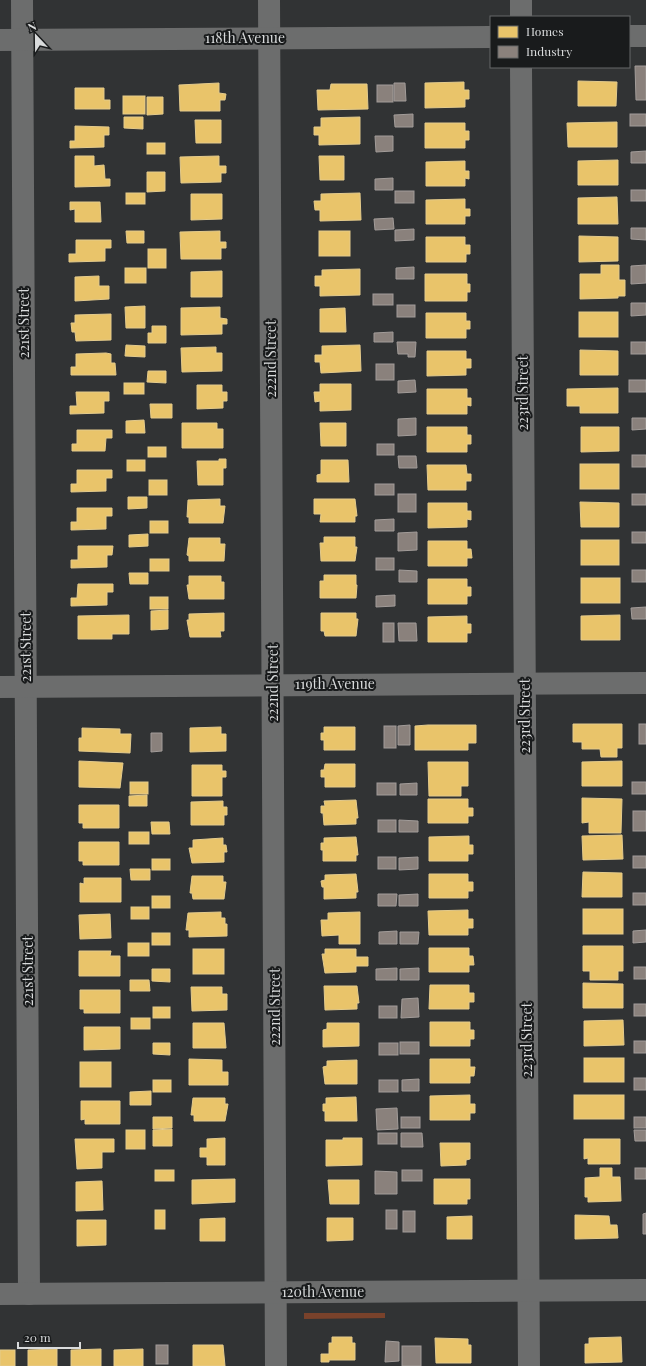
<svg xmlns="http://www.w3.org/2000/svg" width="646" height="1366" viewBox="0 0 646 1366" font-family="'Playfair Display',serif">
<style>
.green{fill:#79422b}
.homes{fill:#e9c46a;stroke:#e4cb8c}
.industry{fill:#8a817c;stroke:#a29c99}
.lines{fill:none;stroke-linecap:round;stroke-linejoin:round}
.minor{stroke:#6c6d6d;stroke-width:22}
.labels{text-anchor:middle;stroke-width:4;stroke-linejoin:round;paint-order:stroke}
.street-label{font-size:14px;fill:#d9dbdc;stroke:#191b1c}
</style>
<rect width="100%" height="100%" fill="#313334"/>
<path class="green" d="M 304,1313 L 385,1313 L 385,1318 L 304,1319 Z"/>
<g class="homes">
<path d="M 578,81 L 617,82 L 616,106 L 578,106 Z"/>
<path d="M 464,82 L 464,90 L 469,90 L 469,99 L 465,99 L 465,107 L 425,108 L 425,83 Z"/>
<path d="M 219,83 L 219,93 L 226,94 L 225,100 L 220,100 L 220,111 L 180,111 L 179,85 Z"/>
<path d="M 331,84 L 367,84 L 368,109 L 318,110 L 317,90 L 330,90 Z"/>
<path d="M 75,88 L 104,88 L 104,100 L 110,100 L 110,109 L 75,109 Z"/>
<rect x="123" y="96" width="22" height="18"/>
<path d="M 147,97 L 163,97 L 163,114 L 147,115 Z"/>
<path d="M 124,117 L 143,117 L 143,129 L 124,128 Z"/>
<path d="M 360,117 L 360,144 L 319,145 L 319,135 L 314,135 L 314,127 L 321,127 L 321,118 Z"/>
<path d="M 195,120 L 221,120 L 221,143 L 196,143 Z"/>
<path d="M 617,122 L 617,147 L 568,147 L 567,123 Z"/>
<path d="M 425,123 L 465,123 L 465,131 L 469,131 L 469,140 L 465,140 L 465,148 L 425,148 Z"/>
<path d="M 75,126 L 109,127 L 109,135 L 104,135 L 104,147 L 70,148 L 70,141 L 75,141 Z"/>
<rect x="147" y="143" width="18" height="11"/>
<path d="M 75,156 L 94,156 L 94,166 L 104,165 L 105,179 L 110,179 L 110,186 L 75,187 Z"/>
<path d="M 219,156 L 219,166 L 226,166 L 226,173 L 221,173 L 221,182 L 181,183 L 180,157 Z"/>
<path d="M 319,156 L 344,156 L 344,180 L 320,180 Z"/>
<path d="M 618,160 L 618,185 L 578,185 L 578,161 Z"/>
<path d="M 465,161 L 465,171 L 469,171 L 469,179 L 465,178 L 465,186 L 426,186 L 426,162 Z"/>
<path d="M 147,172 L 165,172 L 165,191 L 147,192 Z"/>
<rect x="126" y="193" width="19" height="11"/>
<path d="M 360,193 L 361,220 L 320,221 L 320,210 L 315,210 L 314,201 L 321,201 L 321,194 Z"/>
<path d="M 191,194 L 222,194 L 222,219 L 191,220 Z"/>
<path d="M 617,197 L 618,224 L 578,224 L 578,198 Z"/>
<path d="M 465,199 L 465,209 L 470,209 L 470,216 L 465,216 L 465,224 L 426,224 L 426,200 Z"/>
<path d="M 70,202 L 100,202 L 101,222 L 75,222 L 75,209 L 70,210 Z"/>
<path d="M 126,231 L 144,231 L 144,243 L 127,243 Z"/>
<path d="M 220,231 L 220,242 L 226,242 L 226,248 L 221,248 L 221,259 L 181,259 L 180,232 Z"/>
<rect x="319" y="231" width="31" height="25"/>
<path d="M 579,236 L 618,237 L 618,261 L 579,262 Z"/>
<path d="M 426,237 L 465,237 L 465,245 L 470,245 L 470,254 L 466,254 L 466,262 L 426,262 Z"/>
<path d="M 76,240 L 111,240 L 111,248 L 105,248 L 105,261 L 69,262 L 69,254 L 76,254 Z"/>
<rect x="148" y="249" width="18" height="19"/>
<path d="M 601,265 L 619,265 L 619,280 L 625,280 L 625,296 L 618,296 L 618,298 L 580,299 L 580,274 L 601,274 Z"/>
<rect x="125" y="268" width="21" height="15"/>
<path d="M 360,269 L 360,295 L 320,296 L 320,286 L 315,286 L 315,276 L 322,276 L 322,270 Z"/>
<path d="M 222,271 L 222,297 L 191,297 L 191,272 Z"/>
<path d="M 425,274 L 467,274 L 467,284 L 470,284 L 470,292 L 467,292 L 467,301 L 425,301 Z"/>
<path d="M 99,276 L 99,286 L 109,286 L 109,299 L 75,301 L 75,277 Z"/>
<path d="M 145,306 L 145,328 L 126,328 L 125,307 Z"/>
<path d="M 220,307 L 220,318 L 227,319 L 227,324 L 222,324 L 222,334 L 181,335 L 181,308 Z"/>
<path d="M 345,308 L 346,332 L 320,332 L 320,309 Z"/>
<rect x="579" y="312" width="39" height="25"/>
<path d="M 426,313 L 466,313 L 466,321 L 470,321 L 470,329 L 466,329 L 466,338 L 426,338 Z"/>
<path d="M 111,314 L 111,340 L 76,341 L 75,332 L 72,332 L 71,323 L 75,323 L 75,315 Z"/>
<path d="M 152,326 L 166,326 L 166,343 L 148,343 L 148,333 L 152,333 Z"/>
<path d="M 126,345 L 145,346 L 145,357 L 125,356 Z"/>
<path d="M 360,345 L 361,371 L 321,373 L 320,362 L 315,362 L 315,355 L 322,355 L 322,346 Z"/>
<path d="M 216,347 L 216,353 L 222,353 L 222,371 L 182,372 L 181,348 Z"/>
<path d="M 580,350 L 618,351 L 618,375 L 580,375 Z"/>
<path d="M 427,351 L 466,351 L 466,359 L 471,359 L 471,368 L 466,368 L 466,375 L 427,376 Z"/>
<path d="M 106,353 L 111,354 L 111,363 L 115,363 L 116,375 L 71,375 L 71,367 L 76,367 L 76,354 Z"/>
<path d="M 148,371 L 166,371 L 166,383 L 147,382 Z"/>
<rect x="124" y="383" width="20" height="11"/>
<path d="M 320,384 L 351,384 L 351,410 L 320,411 L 320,401 L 315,402 L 314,392 L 320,392 Z"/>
<path d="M 197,385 L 222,385 L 222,392 L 227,392 L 227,401 L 223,401 L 223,408 L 197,409 Z"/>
<path d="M 618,388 L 618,413 L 580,413 L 580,406 L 567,406 L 567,389 Z"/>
<path d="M 427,389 L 467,389 L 467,398 L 471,398 L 471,406 L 467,405 L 467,414 L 427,414 Z"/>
<path d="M 76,392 L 109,392 L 109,401 L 104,401 L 104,413 L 70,414 L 70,406 L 77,406 Z"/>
<path d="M 150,404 L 172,404 L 172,418 L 151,418 Z"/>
<path d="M 144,420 L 145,433 L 126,433 L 126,421 Z"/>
<path d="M 182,423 L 217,423 L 217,429 L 223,429 L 223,448 L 182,448 Z"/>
<path d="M 320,423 L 346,423 L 346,446 L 321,446 Z"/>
<path d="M 427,427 L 467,427 L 467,435 L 471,435 L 471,444 L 467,444 L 467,452 L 427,452 Z"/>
<path d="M 581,427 L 619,427 L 619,451 L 581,452 Z"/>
<path d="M 77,430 L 112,430 L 112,438 L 106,438 L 105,451 L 72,451 L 72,444 L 77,444 Z"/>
<rect x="148" y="447" width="18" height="10"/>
<path d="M 219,459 L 226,459 L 226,468 L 223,468 L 223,485 L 198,485 L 197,461 L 219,461 Z"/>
<rect x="127" y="460" width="18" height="11"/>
<path d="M 321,460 L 348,460 L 349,482 L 317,482 L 317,475 L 321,474 Z"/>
<rect x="580" y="464" width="39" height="25"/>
<path d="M 427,465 L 466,465 L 467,474 L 471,474 L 471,481 L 466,481 L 466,490 L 428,490 Z"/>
<path d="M 77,470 L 112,470 L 112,478 L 106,478 L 106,491 L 71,492 L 71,484 L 77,484 Z"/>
<rect x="149" y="480" width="18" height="15"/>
<path d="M 128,497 L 147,497 L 147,508 L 128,509 Z"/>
<path d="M 220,499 L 220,506 L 225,506 L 223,523 L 189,523 L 189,517 L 187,517 L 188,500 Z"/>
<path d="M 314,499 L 355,499 L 357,516 L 355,516 L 355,522 L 320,522 L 321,514 L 314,514 Z"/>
<path d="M 580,502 L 619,503 L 619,527 L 581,527 Z"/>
<path d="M 428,503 L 467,503 L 467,511 L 471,511 L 471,520 L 467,519 L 467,527 L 428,528 Z"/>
<path d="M 77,508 L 112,508 L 112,516 L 106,516 L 106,529 L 71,530 L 71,522 L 77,522 Z"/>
<rect x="150" y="521" width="18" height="12"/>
<path d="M 148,534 L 148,546 L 129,547 L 129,535 Z"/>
<path d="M 324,537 L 355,537 L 355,547 L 357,547 L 355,561 L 321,561 L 320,543 L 324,543 Z"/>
<path d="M 189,538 L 220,538 L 220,544 L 225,544 L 224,561 L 189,561 L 189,556 L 187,555 Z"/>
<rect x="581" y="540" width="38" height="25"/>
<path d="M 428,541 L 467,541 L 467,549 L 471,549 L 472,558 L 467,558 L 467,566 L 428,566 Z"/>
<path d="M 78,546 L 113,546 L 112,555 L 107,555 L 107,567 L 71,568 L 71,560 L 78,560 Z"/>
<rect x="150" y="559" width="19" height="12"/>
<path d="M 129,573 L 148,573 L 148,584 L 130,584 Z"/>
<path d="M 324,575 L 356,575 L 356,585 L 357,585 L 356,598 L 320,598 L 320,581 L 324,581 Z"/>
<path d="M 189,576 L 221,576 L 221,582 L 224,582 L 224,599 L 189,599 L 187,585 L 189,585 Z"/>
<rect x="581" y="578" width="39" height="25"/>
<path d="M 428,579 L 467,579 L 467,587 L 471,587 L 471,596 L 467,596 L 467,604 L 428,604 Z"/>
<path d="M 78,584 L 113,584 L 113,592 L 107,592 L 107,605 L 71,606 L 71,598 L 77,598 Z"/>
<rect x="150" y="597" width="18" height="12"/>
<path d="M 168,610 L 168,629 L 151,630 L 151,611 Z"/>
<path d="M 224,613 L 224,631 L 220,631 L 221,637 L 190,637 L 187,620 L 189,620 L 189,614 Z"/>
<path d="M 321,613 L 356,613 L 356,619 L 358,619 L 356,636 L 325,636 L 324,631 L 321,631 Z"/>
<path d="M 129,615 L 129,634 L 112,634 L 112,639 L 78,639 L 78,616 Z"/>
<path d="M 620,615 L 620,640 L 581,640 L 581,616 Z"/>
<path d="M 467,616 L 467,624 L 471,624 L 471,633 L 467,633 L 467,642 L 428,642 L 428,617 Z"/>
<path d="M 573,724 L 622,724 L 622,748 L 617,748 L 617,757 L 601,757 L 600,749 L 582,749 L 582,742 L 573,742 Z"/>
<path d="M 428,725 L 476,725 L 476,743 L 468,743 L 468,750 L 415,750 L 415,726 Z"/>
<path d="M 221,727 L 221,734 L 226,734 L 226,751 L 190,752 L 190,728 Z"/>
<path d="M 324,727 L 355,727 L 355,750 L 324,750 L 324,740 L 321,740 L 321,733 L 324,733 Z"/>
<path d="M 82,728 L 120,729 L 120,734 L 131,734 L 130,753 L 79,751 L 79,738 L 82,738 Z"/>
<path d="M 79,761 L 123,763 L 120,788 L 79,787 Z"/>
<path d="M 622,761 L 622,786 L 582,786 L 582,762 Z"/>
<path d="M 428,762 L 468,762 L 468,786 L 461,786 L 461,796 L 429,796 Z"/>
<path d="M 325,764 L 355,764 L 355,787 L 325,787 L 325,777 L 321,777 L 321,770 L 324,770 Z"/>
<path d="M 192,765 L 222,765 L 222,771 L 226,771 L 226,777 L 222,777 L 222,796 L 192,796 Z"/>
<rect x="130" y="782" width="18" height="12"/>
<path d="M 147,795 L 147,806 L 129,806 L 129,796 Z"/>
<path d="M 582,798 L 622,799 L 621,833 L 589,833 L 589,822 L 582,823 Z"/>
<path d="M 428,799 L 468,799 L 468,808 L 473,808 L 473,816 L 468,816 L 468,823 L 428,823 Z"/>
<path d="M 356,800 L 358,818 L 356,818 L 356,824 L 324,825 L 323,813 L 321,813 L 321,806 L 325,806 L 324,801 Z"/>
<path d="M 223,801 L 223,807 L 227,807 L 227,815 L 224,815 L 224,825 L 191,825 L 191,802 Z"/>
<path d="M 79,805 L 119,805 L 119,828 L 83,828 L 83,823 L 79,823 Z"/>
<path d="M 151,822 L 169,822 L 170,834 L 152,834 Z"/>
<rect x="129" y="832" width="20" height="12"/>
<path d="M 622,835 L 623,859 L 583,860 L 582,836 Z"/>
<path d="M 469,836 L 469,845 L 473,845 L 473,854 L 468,854 L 468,861 L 429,861 L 429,837 Z"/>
<path d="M 356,837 L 358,855 L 356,855 L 356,861 L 323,861 L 323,850 L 321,850 L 321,843 L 324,843 L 324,838 Z"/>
<path d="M 223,838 L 223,845 L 226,845 L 227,852 L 224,852 L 224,862 L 192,863 L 189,848 L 193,848 L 193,840 Z"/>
<path d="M 79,842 L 119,842 L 119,865 L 83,865 L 83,861 L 79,861 Z"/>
<rect x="152" y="859" width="18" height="11"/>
<path d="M 130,869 L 150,869 L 150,880 L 131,880 Z"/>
<path d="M 583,872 L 622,873 L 622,897 L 582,897 Z"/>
<path d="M 356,874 L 358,892 L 356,892 L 356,898 L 324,899 L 324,887 L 322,887 L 321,881 L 325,880 L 325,875 Z"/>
<path d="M 429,874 L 468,874 L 468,882 L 473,882 L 473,891 L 468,891 L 468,898 L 429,898 Z"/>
<path d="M 192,876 L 223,876 L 223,882 L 226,882 L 224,899 L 193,899 L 192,893 L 190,893 Z"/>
<path d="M 84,878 L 121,878 L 121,902 L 80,902 L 80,883 L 84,884 Z"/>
<rect x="152" y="896" width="18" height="12"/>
<rect x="131" y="907" width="18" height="12"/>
<rect x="583" y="909" width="40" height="25"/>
<path d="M 468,910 L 468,919 L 473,919 L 473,928 L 468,928 L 468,935 L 429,935 L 428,911 Z"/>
<path d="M 221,912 L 221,918 L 225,918 L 225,924 L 227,924 L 227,936 L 189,937 L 189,930 L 186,930 L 188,913 Z"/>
<path d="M 360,912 L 360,944 L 339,944 L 339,935 L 322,936 L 321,920 L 328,920 L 328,913 Z"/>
<path d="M 110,914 L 111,938 L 80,939 L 79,915 Z"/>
<rect x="152" y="933" width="18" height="12"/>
<rect x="128" y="943" width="21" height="13"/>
<path d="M 583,946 L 623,946 L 623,971 L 618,971 L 618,980 L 590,980 L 590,971 L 583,971 Z"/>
<path d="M 429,948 L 469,948 L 469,956 L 473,956 L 474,965 L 469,965 L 469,972 L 429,972 Z"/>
<rect x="193" y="949" width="31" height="25"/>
<path d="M 325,949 L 356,949 L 356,957 L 368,957 L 368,966 L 356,966 L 356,972 L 325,973 L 322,954 L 325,954 Z"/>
<path d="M 79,951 L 111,951 L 110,956 L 120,956 L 120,976 L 79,976 Z"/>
<path d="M 152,969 L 170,969 L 170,982 L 152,981 Z"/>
<path d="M 130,980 L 149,980 L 150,991 L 130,991 Z"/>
<path d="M 583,983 L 623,984 L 623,1008 L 583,1008 Z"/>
<path d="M 430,985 L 469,985 L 469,993 L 474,993 L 474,1002 L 469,1002 L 469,1009 L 429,1009 Z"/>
<path d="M 324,986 L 357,986 L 359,1003 L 357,1003 L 357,1009 L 325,1010 Z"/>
<path d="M 191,987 L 222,987 L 222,994 L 227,994 L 227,1010 L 192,1011 Z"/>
<path d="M 80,990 L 120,990 L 120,1013 L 84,1013 L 84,1009 L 80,1009 Z"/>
<rect x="153" y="1007" width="17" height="11"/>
<rect x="131" y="1018" width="19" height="11"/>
<path d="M 623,1020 L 624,1045 L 584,1046 L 584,1021 Z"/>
<path d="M 430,1022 L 470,1022 L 470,1030 L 474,1030 L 474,1039 L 470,1039 L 470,1046 L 430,1046 Z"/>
<path d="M 193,1023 L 224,1023 L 226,1048 L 193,1048 Z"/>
<path d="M 327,1023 L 359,1023 L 359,1046 L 323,1047 L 323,1030 L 327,1029 Z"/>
<path d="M 84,1027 L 120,1027 L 120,1049 L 84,1050 Z"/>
<path d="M 153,1043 L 170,1043 L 170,1055 L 153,1054 Z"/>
<rect x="584" y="1058" width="40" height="24"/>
<path d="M 189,1059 L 222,1060 L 222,1072 L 228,1072 L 228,1085 L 189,1085 Z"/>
<path d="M 430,1059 L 470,1059 L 470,1067 L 475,1067 L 474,1076 L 470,1076 L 470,1083 L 430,1083 Z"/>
<path d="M 357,1060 L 357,1084 L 325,1084 L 323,1067 L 327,1066 L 327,1061 Z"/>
<rect x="80" y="1062" width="31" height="25"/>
<rect x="153" y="1080" width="18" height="12"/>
<path d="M 151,1091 L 151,1105 L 130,1105 L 130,1092 Z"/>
<path d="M 470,1095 L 470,1104 L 475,1104 L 475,1113 L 470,1113 L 470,1120 L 430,1120 L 430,1096 Z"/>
<rect x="574" y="1095" width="50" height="24"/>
<path d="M 356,1097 L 357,1121 L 325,1121 L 325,1111 L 323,1111 L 323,1104 L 326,1104 L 326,1098 Z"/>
<path d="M 193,1098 L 225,1098 L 225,1104 L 228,1104 L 225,1121 L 194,1121 L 194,1115 L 191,1115 Z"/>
<path d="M 81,1101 L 120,1101 L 120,1124 L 85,1124 L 85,1119 L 81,1120 Z"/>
<path d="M 153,1117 L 172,1117 L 172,1128 L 153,1129 Z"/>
<path d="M 172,1129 L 172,1146 L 153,1146 L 153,1130 Z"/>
<rect x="126" y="1130" width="19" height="19"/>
<path d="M 225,1138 L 225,1165 L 207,1165 L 207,1157 L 200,1157 L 200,1148 L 207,1148 L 207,1139 Z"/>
<path d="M 343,1138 L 362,1138 L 362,1165 L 326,1166 L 326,1140 L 343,1140 Z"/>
<path d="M 75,1139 L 114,1139 L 114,1152 L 102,1152 L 102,1168 L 77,1169 Z"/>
<path d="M 584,1139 L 620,1139 L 620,1164 L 588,1164 L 588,1158 L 584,1159 Z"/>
<path d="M 440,1143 L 470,1143 L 470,1159 L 466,1160 L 466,1165 L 441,1166 Z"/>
<path d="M 600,1168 L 612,1168 L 612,1177 L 620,1177 L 621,1201 L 588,1202 L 588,1197 L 585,1197 L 585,1178 L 600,1177 Z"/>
<rect x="155" y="1170" width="19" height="11"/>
<path d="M 235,1179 L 235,1202 L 192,1204 L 192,1180 Z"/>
<path d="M 434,1179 L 470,1179 L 470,1199 L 467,1199 L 467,1204 L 434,1204 Z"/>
<path d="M 328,1180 L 359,1180 L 359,1204 L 330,1204 Z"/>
<path d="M 102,1181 L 103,1210 L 76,1211 L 76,1182 Z"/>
<rect x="155" y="1210" width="10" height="19"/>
<path d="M 575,1215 L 609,1216 L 610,1225 L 617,1225 L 618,1238 L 575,1239 Z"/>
<path d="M 472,1216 L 472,1239 L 447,1239 L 447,1217 Z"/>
<path d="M 225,1218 L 225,1241 L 200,1241 L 200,1219 Z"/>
<path d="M 327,1218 L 353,1218 L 353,1240 L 327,1241 Z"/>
<path d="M 77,1220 L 106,1220 L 106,1245 L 77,1246 Z"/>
<path d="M 332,1337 L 352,1337 L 352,1343 L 355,1343 L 355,1360 L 329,1360 L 329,1362 L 321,1362 L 321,1354 L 329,1354 L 329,1343 L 332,1343 Z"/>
<path d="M 621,1337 L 622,1362 L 585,1363 L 585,1344 L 589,1344 L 589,1338 Z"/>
<path d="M 435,1338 L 468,1339 L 468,1345 L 471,1345 L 471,1363 L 436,1363 Z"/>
<path d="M 193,1345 L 223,1345 L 225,1366 L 193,1366 Z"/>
<path d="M 57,1349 L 57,1366 L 28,1366 L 28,1350 Z"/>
<path d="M 101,1349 L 101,1366 L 71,1366 L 71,1350 Z"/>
<path d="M 143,1349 L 143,1366 L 114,1366 L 114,1350 Z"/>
<rect x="0" y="1350" width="15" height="16"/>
</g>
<g class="industry">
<path d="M 635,66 L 646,66 L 646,100 L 636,100 Z"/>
<path d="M 394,83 L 405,83 L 406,101 L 394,101 Z"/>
<rect x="377" y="85" width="16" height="17"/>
<path d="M 413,114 L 413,127 L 395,127 L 394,115 Z"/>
<rect x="630" y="114" width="16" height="12"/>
<path d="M 375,136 L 393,136 L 393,151 L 376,152 Z"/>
<path d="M 646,151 L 646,163 L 631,163 L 631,152 Z"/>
<path d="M 393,178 L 393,190 L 375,190 L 375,179 Z"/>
<rect x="631" y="190" width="15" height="11"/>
<rect x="395" y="191" width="19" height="12"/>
<path d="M 393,218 L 394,229 L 375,230 L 374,219 Z"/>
<path d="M 631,228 L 646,228 L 646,240 L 631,239 Z"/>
<path d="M 414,229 L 414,240 L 395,241 L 395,230 Z"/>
<path d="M 646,265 L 646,283 L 631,284 L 631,266 Z"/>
<path d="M 414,267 L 414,279 L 396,279 L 396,268 Z"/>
<rect x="373" y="294" width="20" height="11"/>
<path d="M 631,303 L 646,303 L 646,315 L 631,316 Z"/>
<rect x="397" y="305" width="18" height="12"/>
<path d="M 393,332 L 393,342 L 374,342 L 374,333 Z"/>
<path d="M 397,342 L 416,342 L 415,357 L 408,357 L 408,354 L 398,354 Z"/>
<rect x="631" y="342" width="15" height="12"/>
<rect x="376" y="364" width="18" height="16"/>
<path d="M 415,380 L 416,392 L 398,393 L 398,381 Z"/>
<rect x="629" y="380" width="17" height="12"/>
<path d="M 416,418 L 416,435 L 398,436 L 398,419 Z"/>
<path d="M 632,418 L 646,418 L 646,429 L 632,430 Z"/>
<rect x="377" y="444" width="17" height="11"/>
<rect x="632" y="455" width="14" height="12"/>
<path d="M 398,456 L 416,456 L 417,468 L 399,468 Z"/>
<rect x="375" y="484" width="19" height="11"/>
<rect x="398" y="494" width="18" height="18"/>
<rect x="632" y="494" width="14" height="11"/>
<path d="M 394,519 L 394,531 L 375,531 L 375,520 Z"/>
<path d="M 417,532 L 417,550 L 398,551 L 398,533 Z"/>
<rect x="632" y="532" width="14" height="11"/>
<rect x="376" y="558" width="18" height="12"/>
<path d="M 399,570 L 417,571 L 417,582 L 399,582 Z"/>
<rect x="632" y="570" width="14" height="12"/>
<path d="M 395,595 L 395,606 L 376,607 L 376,596 Z"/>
<path d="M 646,607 L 646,619 L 632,619 L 631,608 Z"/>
<rect x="383" y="623" width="11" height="19"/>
<path d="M 398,623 L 416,623 L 417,641 L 399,641 Z"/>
<rect x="639" y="724" width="7" height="20"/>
<path d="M 410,725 L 410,745 L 398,745 L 398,726 Z"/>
<rect x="384" y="726" width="12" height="22"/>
<path d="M 151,733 L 162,733 L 162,751 L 151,752 Z"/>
<rect x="632" y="782" width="14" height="12"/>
<rect x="377" y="783" width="19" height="12"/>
<path d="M 417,783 L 417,795 L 400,795 L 400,784 Z"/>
<rect x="633" y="811" width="13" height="20"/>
<rect x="378" y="820" width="18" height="12"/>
<path d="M 399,820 L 418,821 L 418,832 L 399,832 Z"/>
<rect x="633" y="856" width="13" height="12"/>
<rect x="378" y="857" width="18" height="12"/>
<path d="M 418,857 L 418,869 L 399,870 L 399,858 Z"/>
<rect x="633" y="893" width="13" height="12"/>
<path d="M 378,894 L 397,894 L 396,906 L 378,906 Z"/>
<path d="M 418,894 L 418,906 L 399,906 L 399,895 Z"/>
<path d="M 646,930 L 646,942 L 633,943 L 633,931 Z"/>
<path d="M 397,931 L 397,944 L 379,944 L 379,932 Z"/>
<path d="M 400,932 L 419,932 L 418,944 L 400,944 Z"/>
<rect x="634" y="967" width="12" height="12"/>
<path d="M 397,968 L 397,980 L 376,980 L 376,969 Z"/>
<path d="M 419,968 L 419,980 L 400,980 L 400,969 Z"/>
<path d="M 418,998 L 419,1017 L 401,1018 L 402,999 Z"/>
<rect x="634" y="1004" width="12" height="12"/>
<rect x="379" y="1006" width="18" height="12"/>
<rect x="634" y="1041" width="12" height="12"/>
<rect x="400" y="1042" width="19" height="12"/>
<rect x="379" y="1043" width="19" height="12"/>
<rect x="634" y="1078" width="12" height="12"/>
<path d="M 419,1079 L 419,1091 L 402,1091 L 402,1080 Z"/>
<rect x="379" y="1080" width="19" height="12"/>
<path d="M 397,1108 L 398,1129 L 377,1130 L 376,1109 Z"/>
<rect x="401" y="1117" width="19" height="11"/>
<rect x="634" y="1117" width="12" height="11"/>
<path d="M 634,1130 L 646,1130 L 646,1141 L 635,1141 Z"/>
<rect x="378" y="1133" width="19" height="11"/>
<path d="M 401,1133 L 422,1133 L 423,1147 L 401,1147 Z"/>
<rect x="635" y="1168" width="11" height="11"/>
<rect x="402" y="1170" width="20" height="11"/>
<path d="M 375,1171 L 397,1172 L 397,1194 L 375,1194 Z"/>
<rect x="386" y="1210" width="11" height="19"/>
<rect x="403" y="1211" width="12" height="21"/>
<path d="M 646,1213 L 646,1234 L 643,1234 L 643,1214 Z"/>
<path d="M 386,1341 L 399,1342 L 399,1361 L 385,1362 Z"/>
<rect x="156" y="1345" width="12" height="19"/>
<rect x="402" y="1346" width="19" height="20"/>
</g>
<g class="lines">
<g class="minor">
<path d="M 22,0 L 29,1294"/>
<path d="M 269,0 L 276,1366"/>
<path d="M 521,0 L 521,17"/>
<path d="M 629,36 L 646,36"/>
<path d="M 0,40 L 491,37"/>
<path d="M 521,67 L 529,1366"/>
<path d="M 0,687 L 646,683"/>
<path d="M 0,1294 L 646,1290"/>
</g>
</g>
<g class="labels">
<g class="street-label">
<text x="245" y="43">118th Avenue</text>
<text transform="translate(24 323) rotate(-90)" y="5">221st Street</text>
<text transform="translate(271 359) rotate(-90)" y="5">222nd Street</text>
<text transform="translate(523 393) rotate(-90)" y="5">223rd Street</text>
<text transform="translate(26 647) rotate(-90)" y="5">221st Street</text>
<text transform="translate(273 683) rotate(-90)" y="5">222nd Street</text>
<text x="335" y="689">119th Avenue</text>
<text transform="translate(525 716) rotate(-90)" y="5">223rd Street</text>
<text transform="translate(28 971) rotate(-90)" y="5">221st Street</text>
<text transform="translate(275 1007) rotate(-90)" y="5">222nd Street</text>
<text transform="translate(527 1040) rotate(-90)" y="5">223rd Street</text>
<text x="323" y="1297">120th Avenue</text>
</g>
</g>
<rect x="490" y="16" width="140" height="52" fill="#191b1c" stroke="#666869"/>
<rect x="498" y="26" width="20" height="12" fill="#e9c46a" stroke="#666869"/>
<text x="526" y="36" font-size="12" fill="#d9dbdc">Homes</text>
<rect x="498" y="46" width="20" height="12" fill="#8a817c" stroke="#666869"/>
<text x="526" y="56" font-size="12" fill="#d9dbdc">Industry</text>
<g transform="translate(36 36) rotate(338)" stroke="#191b1c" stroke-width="3" paint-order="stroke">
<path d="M0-3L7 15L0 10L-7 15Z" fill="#d9dbdc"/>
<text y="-6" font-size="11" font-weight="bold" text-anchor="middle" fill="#d9dbdc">N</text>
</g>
<path d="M18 1342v6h62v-6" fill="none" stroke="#d9dbdc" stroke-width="2"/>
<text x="24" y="1342" font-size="12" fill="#d9dbdc" stroke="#191b1c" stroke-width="3" paint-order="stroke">20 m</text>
</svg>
